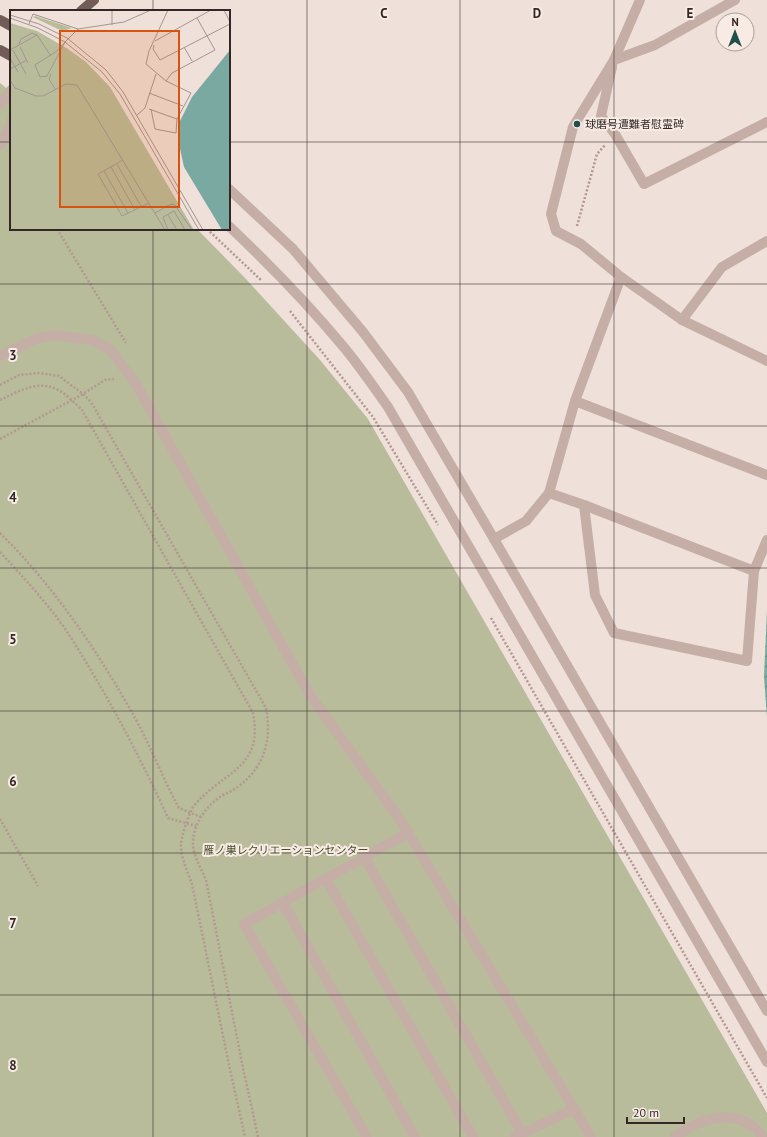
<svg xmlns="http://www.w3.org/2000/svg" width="767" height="1137" viewBox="0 0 767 1137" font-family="'PT Sans','Noto Sans JP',sans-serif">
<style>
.park{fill:#b8bc9a}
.water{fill:url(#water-waves)}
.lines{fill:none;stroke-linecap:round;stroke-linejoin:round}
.path{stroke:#b19890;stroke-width:2.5;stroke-dasharray:2 2;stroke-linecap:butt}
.service{stroke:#c5aea6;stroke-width:10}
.minor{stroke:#c5aea6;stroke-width:10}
.tertiary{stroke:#c5aea6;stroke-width:10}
.primary{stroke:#735c58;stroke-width:10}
.grid{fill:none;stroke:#322726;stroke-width:1;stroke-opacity:0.55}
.poi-dot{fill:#1f5049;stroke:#f7ebe4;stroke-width:1.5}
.labels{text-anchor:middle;stroke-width:4;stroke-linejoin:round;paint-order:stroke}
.poi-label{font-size:11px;fill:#322726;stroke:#f7ebe4;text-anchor:start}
.park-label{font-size:11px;fill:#494e2c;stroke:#f7ebe4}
.inset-road{fill:none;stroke:#a39691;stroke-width:1}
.view{fill:#d6540f;fill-opacity:0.15;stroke:#d6540f;stroke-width:2}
.inset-edge{fill:none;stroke:#322726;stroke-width:2}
.grid-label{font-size:13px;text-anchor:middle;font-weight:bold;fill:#322726;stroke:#f7ebe4;stroke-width:4;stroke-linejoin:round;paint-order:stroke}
</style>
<defs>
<pattern id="water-waves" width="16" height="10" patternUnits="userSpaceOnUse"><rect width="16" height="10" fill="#7aa9a1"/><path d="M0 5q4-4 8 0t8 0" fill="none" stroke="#658a83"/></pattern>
</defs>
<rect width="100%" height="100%" fill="#efe0d9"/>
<path class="park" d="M 0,83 L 11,92 L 11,229 L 197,229 L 246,279 L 320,360 L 368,419 L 767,1113 L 767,1137 L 0,1137 Z"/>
<path class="water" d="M 767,610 L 767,717 L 764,677 Z"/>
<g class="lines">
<g class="path">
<path d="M 577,226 L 597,154 L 605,145"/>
<path d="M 57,229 L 126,343"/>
<path d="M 207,229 L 262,281"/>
<path d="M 290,311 L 373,417 L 438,525"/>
<path d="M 0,385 L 19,375 L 39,373 L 59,376 L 83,394 L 91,402 L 266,708 C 272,739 265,766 239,786 C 233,791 226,793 220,797 C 205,807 193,825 193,843 C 193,856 201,868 206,880 L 242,1063 L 258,1137"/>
<path d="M 0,400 C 17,392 35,381 54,388 C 63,391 75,403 82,410 L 253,713 C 264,770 222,771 194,806 C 189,812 182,835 181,843 C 180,857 188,872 192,884 L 229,1065 L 245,1137"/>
<path d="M 0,439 L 83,394 L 105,380 L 114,379"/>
<path d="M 0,533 C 53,585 99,653 135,718 C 151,747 163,779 179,808 L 201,817"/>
<path d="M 0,552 C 26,580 53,609 73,641 C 109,698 140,757 168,818 L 196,826"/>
<path d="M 491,618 L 767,1098"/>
<path d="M 0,819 L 38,886"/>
</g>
<g class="service">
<path d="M 0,104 L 11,90"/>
<path d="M 0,145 L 7,133 L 11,121"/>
<path d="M 0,356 L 35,339 L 54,335 L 92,340 L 110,349 L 136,384 L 310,695 L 401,821 L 591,1137"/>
<path d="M 364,857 L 522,1133"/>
<path d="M 326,879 L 473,1137"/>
<path d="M 283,903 L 415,1137"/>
<path d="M 367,1137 L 244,924 L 408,833"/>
<path d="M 515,1137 L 574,1109"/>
<path d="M 674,1137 C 682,1132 692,1125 701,1122 C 726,1113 747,1116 763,1137"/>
</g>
<g class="minor">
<path d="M 640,0 L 614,60 L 573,127 L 551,214 L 556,231 L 581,244 L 621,277 L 682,320 L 767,361"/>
<path d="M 614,60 L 655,45 L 735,0"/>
<path d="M 612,67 L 601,116 L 615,134 L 644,184 L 767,122"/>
<path d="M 682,320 L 722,267 L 767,241"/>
<path d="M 575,401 L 767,475"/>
<path d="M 549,493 L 584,505 L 754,571"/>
<path d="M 584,505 L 595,595 L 614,633 L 747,661 L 754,571 L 767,540"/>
<path d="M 494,539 L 526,521 L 549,493 L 575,401 L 621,277"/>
</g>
<g class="tertiary">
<path d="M 229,189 L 293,249 L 363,332 L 408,392 L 494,539 L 767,1011"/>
<path d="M 229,226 C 269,264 307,303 342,345 C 359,365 373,386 388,407 L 767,1062"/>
</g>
<g class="primary">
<path d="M 81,11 L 94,0"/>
<path d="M 0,20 L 11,26"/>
<path d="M 0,50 L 11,56"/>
</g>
</g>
<path class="grid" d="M 153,0 L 153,11M 307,0 L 307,1137M 460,0 L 460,1137M 614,0 L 614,1137M 0,142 L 11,142M 229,142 L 767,142M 153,229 L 153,1137M 0,284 L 767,284M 0,426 L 767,426M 0,568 L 767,568M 0,711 L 767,711M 0,853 L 767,853M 0,995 L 767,995"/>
<circle class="poi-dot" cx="577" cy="124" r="4"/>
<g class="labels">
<g class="poi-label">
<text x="585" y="128">球磨号遭難者慰霊碑</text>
</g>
<g class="park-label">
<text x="286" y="854">雁ノ巣レクリエーションセンター</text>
</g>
</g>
<g transform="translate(10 10)">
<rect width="220" height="220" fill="#efe0d9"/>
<path d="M 23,7 L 25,6 L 62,18 L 52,21 Z" fill="#b8bc9a"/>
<path d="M 0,13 L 27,21 L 58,39 L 76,52 L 100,77 L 184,220 L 0,220 Z" fill="#b8bc9a"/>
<path d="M 220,40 L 220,220 L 212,220 L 174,157 L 169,134 L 169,113 L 182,87 Z" fill="#7aa9a1"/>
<path class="inset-road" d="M 214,0 L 220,12M 0,5 L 29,14 L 57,28M 0,8 L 28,18 L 55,32 L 68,19 L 114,12 L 141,0M 19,14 L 23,4 L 68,19M 102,15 L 102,0M 57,28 L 96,60 L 113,82 L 193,220M 145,31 L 201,0M 55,32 L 92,62 L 110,84 L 189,220M 55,32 L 37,66 L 30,67 L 25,55 L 47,41 ZM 9,34 L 11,29 L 22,23 L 27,25M 144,35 L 143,39 L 150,50 L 220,14M 10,37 L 18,53M 174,37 L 182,51M 0,40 L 27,25 L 41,46M 3,40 L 16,64M 0,48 L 8,62M 0,59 L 17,50M 41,64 L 39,69 L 45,79M 0,70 L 5,78 L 26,86 L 33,86 L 56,74 L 67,75 L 155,220M 156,71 L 162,63 L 205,40 L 187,8M 139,83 L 173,96M 139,99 L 167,109M 141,99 L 145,119 L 166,123 L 167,109 L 181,83 L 156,71 L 136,54 L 139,41 L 158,0M 127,105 L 135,98 L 146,64M 113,150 L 88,164 L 112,206 L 139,193M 107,154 L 131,196M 101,157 L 125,200M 94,161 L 118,203M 145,203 L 159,195 L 164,194 L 182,220M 158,205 L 167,220M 158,220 L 153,207 L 164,201 L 175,220"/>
<path class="view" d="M 50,21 L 169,21 L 169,197 L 50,197 Z"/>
<rect width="220" height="220" class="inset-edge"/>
</g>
<g class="grid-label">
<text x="384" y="18">C</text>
<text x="537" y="18">D</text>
<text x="690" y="18">E</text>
<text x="13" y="360">3</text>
<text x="13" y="502">4</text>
<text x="13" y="644">5</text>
<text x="13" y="786">6</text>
<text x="13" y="928">7</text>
<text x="13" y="1070">8</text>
</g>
<g transform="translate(735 32)"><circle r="19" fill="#f7ebe4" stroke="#a89d98"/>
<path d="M0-3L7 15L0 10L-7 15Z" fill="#1f5049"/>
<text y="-6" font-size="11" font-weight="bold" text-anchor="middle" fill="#322726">N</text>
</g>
<path d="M627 1117v6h57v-6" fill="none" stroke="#322726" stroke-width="2"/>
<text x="633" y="1117" font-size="12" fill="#322726" stroke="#f7ebe4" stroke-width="3" paint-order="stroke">20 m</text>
</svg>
